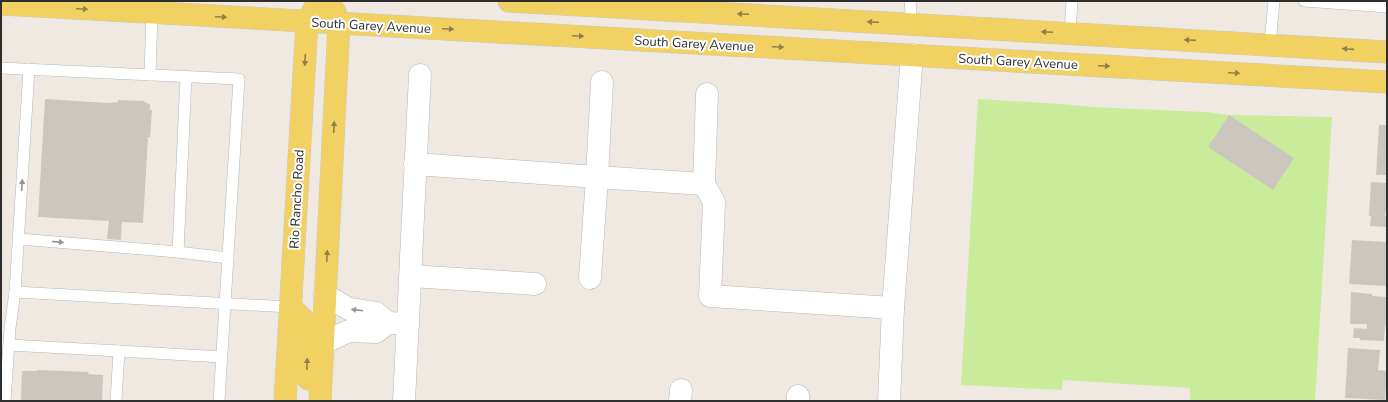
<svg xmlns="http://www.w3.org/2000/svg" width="1388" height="402" viewBox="0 0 1388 402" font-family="'Nunito Sans',sans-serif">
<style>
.pitch{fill:#c9ec9a}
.building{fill:#cbc7bf}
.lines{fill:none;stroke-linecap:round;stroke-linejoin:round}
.service-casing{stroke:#b4b7c1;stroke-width:12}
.minor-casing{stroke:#b4b7c1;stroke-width:23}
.primary-casing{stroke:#c9c9c9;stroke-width:23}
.service{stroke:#fff;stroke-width:11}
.minor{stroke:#fff;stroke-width:22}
.primary{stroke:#f2d163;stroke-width:22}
.oneway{fill:#908048}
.oneway2{fill:#969696}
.labels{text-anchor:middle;stroke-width:4;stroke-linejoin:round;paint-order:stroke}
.street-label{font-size:13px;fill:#2e2e2e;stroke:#fff}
</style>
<rect width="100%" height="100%" fill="#efe9e1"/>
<path class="pitch" d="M 978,99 L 1060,104 L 1091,107 L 1205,112 L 1229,115 L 1332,117 L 1315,401 L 1190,401 L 1190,388 L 1063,380 L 1062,390 L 961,385 Z"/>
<g class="building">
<path d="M 45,99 L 108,103 L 118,102 L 118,100 L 144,101 L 146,103 L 150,104 L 150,110 L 152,110 L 150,137 L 148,137 L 143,223 L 122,222 L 121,240 L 107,239 L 109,221 L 38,217 Z"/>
<path d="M 1229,115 L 1294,158 L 1273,190 L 1208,147 Z"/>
<path d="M 1379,125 L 1387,125 L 1387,175 L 1376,175 Z"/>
<path d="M 1371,182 L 1387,183 L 1387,213 L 1385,213 L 1385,216 L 1387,216 L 1386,227 L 1370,226 L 1371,216 L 1369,216 Z"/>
<path d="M 1352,240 L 1387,242 L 1387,286 L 1349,284 Z"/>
<path d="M 1351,292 L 1372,294 L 1372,296 L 1387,297 L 1387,326 L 1385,326 L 1384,341 L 1360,340 L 1360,338 L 1353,338 L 1354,328 L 1367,329 L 1367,324 L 1350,324 Z"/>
<path d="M 1348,348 L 1380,350 L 1378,370 L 1387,371 L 1385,400 L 1345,398 Z"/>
<path d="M 37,370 L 89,372 L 88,374 L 103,375 L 102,401 L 21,401 L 22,371 L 37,371 Z"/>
</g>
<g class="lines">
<g class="service-casing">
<g id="service">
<path d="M 910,1 L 912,24"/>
<path d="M 1304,1 L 1387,7"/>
<path d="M 1070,33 L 1072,1"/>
<path d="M 1270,44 L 1274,1"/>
<path d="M 1,68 L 239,79 L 219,401"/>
<path d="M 150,75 L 152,13"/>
<path d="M 186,77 L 178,252 L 228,258"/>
<path d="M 19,239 L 178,252"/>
<path d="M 15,292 L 29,69"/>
<path d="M 9,345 L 119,351 L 116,401"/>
<path d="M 119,351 L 222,357"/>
<path d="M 5,401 L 10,328 L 15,292 L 290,307"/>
</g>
</g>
<g class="minor-casing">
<g id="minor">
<path d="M 602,82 L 597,177 L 704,184 L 714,202 L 710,296 L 893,308 L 889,401"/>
<path d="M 415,164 L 597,177 L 590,278"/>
<path d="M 704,184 L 707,94"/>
<path d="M 411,276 L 535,284"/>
<path d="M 325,295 L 349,309 L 376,313 L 388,323"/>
<path d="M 893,308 L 912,55"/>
<path d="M 323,343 L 349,331 L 376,332 L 388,323 L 408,324"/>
<path d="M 404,401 L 420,75"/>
<path d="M 680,401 L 681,390"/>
<path d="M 798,401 L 798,396"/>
</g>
</g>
<g class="primary-casing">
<g id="primary">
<path d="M 509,1 L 1387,52"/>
<path d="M 1,4 L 1387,82"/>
<path d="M 290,307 L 303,319 L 308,331 L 307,374 L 308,379"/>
<path d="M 285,401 L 307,21 L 319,1"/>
<path d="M 320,401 L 339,23 L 334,10"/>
</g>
</g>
<use href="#service" class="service"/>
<use href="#minor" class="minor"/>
<use href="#primary" class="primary"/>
</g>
<defs><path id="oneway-solid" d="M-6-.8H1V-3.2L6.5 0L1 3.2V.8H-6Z"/></defs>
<g class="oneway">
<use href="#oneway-solid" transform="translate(82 9) rotate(3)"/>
<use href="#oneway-solid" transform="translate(743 14) rotate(-177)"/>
<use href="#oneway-solid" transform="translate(221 17) rotate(2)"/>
<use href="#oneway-solid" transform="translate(873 22) rotate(-177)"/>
<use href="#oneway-solid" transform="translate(448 29) rotate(3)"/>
<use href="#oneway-solid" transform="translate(1047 32) rotate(-177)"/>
<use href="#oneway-solid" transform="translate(578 36) rotate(3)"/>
<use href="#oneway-solid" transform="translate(1190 40) rotate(-177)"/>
<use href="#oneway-solid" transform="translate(778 47) rotate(3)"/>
<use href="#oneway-solid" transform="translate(1348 49) rotate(-176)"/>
<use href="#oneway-solid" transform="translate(305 60) rotate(93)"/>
<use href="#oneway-solid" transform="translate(1104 66) rotate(3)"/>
<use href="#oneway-solid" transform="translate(1234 73) rotate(3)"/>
<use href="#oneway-solid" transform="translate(334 127) rotate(-87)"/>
<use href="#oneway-solid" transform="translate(327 256) rotate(-87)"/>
<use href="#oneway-solid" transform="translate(307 364) rotate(-88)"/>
</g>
<g class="oneway2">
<use href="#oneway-solid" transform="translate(22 185) rotate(-86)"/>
<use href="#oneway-solid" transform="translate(58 242) rotate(5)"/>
<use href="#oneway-solid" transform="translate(357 310) rotate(-173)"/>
</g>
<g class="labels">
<g class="street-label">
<text transform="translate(371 25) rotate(3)" y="5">South Garey Avenue</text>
<text transform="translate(694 43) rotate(3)" y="5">South Garey Avenue</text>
<text transform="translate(1018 61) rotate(3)" y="5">South Garey Avenue</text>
<text transform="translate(296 199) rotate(-87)" y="5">Rio Rancho Road</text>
</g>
</g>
<rect width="1388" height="402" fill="none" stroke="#2e2e2e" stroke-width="4"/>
</svg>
